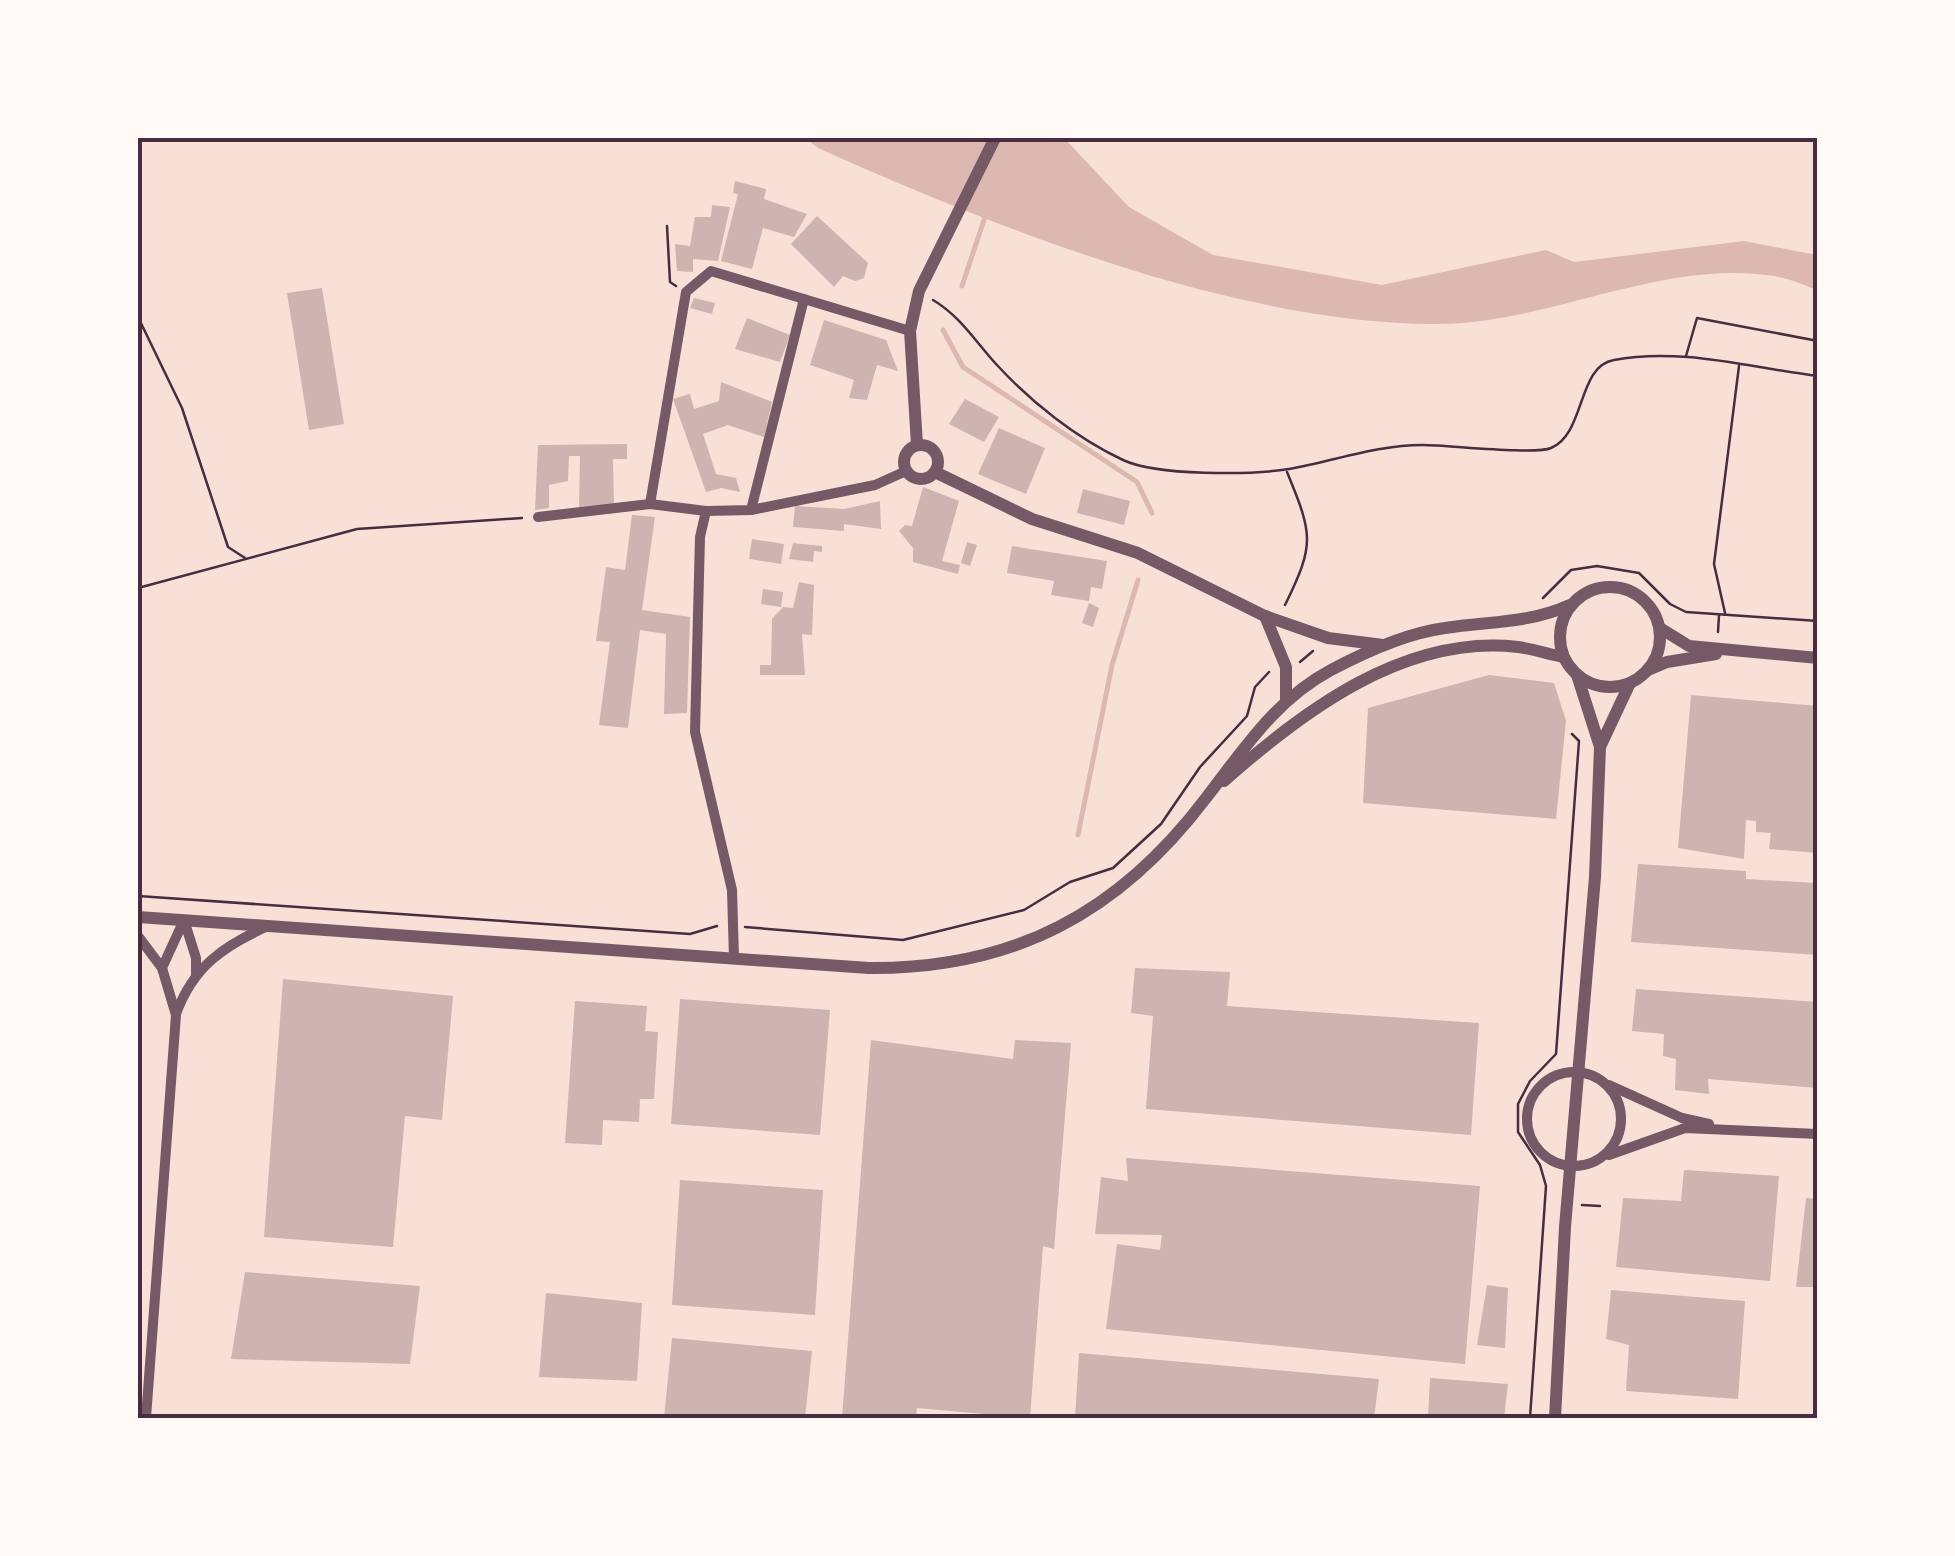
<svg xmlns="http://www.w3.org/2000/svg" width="1955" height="1556" viewBox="0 0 1955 1556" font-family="Rubik,sans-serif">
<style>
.water{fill:#dcb8b0}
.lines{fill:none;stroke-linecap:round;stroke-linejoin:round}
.stream{stroke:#dcb8b0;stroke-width:5}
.building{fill:#ccb4b1}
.path{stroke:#4a2c40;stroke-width:2.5}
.minor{stroke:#755966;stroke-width:10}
.tertiary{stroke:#755966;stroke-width:12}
.neatline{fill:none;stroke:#4a2c40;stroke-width:4}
</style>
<rect width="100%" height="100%" fill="#f7e1d7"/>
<path class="water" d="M 805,138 L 1064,138 L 1129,207 L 1213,255 L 1382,285 L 1546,250 L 1574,262 L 1744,241 L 1817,255 L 1817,290 C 1804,285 1789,278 1774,276 C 1658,258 1547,326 1432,324 C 1232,322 999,229 818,148 Z"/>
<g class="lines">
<g class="stream">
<path d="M 962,286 L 985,217"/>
<path d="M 943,330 L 963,367 L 1137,482 L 1152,513"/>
<path d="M 1078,835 L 1112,665 L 1138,580"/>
</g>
</g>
<g class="building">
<path d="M 735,181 L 766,189 L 764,199 L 807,214 L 794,237 L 763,228 L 752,269 L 721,261 L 738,194 L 733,193 Z"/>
<path d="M 712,205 L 730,207 L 718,261 L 693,259 L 693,272 L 677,271 L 675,244 L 690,246 L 695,217 L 711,217 Z"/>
<path d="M 817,216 L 868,263 L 864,278 L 855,281 L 843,276 L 834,287 L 791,244 Z"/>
<path d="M 322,288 L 344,424 L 309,430 L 287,293 Z"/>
<path d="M 694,298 L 715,303 L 712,314 L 690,308 Z"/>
<path d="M 747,318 L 790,335 L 780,362 L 735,349 Z"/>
<path d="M 824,320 L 886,340 L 898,371 L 877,365 L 867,400 L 849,398 L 854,380 L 810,365 Z"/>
<path d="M 721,382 L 772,402 L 764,437 L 728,425 L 703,434 L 716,474 L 736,478 L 740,492 L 721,488 L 706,492 L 673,399 L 690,394 L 694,409 L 719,401 Z"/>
<path d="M 965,399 L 999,417 L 984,442 L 949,424 Z"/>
<path d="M 999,428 L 1045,448 L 1026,494 L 978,474 Z"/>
<path d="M 627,444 L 627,459 L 613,459 L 614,506 L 579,507 L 580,456 L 569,456 L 568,481 L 549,485 L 549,508 L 535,510 L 538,445 Z"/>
<path d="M 923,487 L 959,501 L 942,561 L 960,565 L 958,574 L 913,562 L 913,548 L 899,531 L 905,525 L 912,526 Z"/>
<path d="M 1083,489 L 1130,501 L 1124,525 L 1077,513 Z"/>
<path d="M 880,501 L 881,529 L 844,524 L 844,531 L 793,527 L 795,506 L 844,509 Z"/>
<path d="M 632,515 L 655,517 L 642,610 L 690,617 L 687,713 L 664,714 L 666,634 L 640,630 L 628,728 L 599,725 L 610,642 L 596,641 L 606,567 L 625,570 Z"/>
<path d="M 752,539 L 784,544 L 781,564 L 749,559 Z"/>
<path d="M 967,542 L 977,545 L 970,566 L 961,563 Z"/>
<path d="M 793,543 L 822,546 L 822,552 L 814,551 L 813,562 L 789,559 Z"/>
<path d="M 1012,546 L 1107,561 L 1102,589 L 1091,587 L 1089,601 L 1051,595 L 1054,581 L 1007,573 Z"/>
<path d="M 799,582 L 814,585 L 812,635 L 802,634 L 805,675 L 760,675 L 760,665 L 771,665 L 772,619 L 783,607 L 793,608 Z"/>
<path d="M 763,589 L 783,592 L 781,607 L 761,604 Z"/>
<path d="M 1089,603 L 1099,608 L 1093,627 L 1082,623 Z"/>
<path d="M 1489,675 L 1554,683 L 1566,721 L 1556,819 L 1363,803 L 1368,708 Z"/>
<path d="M 1691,695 L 1818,706 L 1818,853 L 1769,849 L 1771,833 L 1756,832 L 1756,821 L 1746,820 L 1744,859 L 1678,848 Z"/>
<path d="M 1638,864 L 1746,871 L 1746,879 L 1818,883 L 1818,955 L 1631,942 Z"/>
<path d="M 1135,968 L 1230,972 L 1227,1006 L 1479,1023 L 1471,1135 L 1146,1109 L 1153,1016 L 1131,1013 Z"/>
<path d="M 283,979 L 453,996 L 442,1120 L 405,1116 L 393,1247 L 264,1237 Z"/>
<path d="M 1636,989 L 1818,1002 L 1818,1088 L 1708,1079 L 1709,1094 L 1675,1090 L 1676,1059 L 1663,1056 L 1664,1034 L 1632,1031 Z"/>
<path d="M 680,999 L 830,1010 L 820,1135 L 671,1124 Z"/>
<path d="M 575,1001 L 647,1006 L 645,1031 L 658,1032 L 654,1099 L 640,1099 L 639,1122 L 603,1120 L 602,1145 L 565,1143 Z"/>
<path d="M 871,1040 L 1013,1059 L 1015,1040 L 1071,1043 L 1054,1249 L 1043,1246 L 1030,1418 L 917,1408 L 916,1418 L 842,1418 Z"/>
<path d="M 1126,1158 L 1480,1186 L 1465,1364 L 1106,1329 L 1117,1244 L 1160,1250 L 1162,1235 L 1095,1234 L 1101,1177 L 1128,1181 Z"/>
<path d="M 1684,1170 L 1779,1176 L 1770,1281 L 1616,1267 L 1623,1198 L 1681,1201 Z"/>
<path d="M 680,1180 L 823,1190 L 815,1315 L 672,1305 Z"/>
<path d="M 1806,1198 L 1818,1199 L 1818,1287 L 1796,1287 Z"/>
<path d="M 245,1272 L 420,1286 L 410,1364 L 231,1359 Z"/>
<path d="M 1487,1285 L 1508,1288 L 1505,1348 L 1477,1345 Z"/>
<path d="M 1611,1290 L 1745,1301 L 1738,1399 L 1626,1391 L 1629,1345 L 1606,1339 Z"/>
<path d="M 546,1293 L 642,1303 L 637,1381 L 539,1377 Z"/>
<path d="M 672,1338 L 812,1351 L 805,1418 L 664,1418 Z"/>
<path d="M 1079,1353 L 1379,1379 L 1374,1418 L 1075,1418 Z"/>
<path d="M 1430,1378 L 1508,1384 L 1504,1418 L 1428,1418 Z"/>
</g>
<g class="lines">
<g class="path">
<path d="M 667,226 L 670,282 L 676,286"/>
<path d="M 933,300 C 960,316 975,341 996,364 C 1031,402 1076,438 1123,460 C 1157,476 1251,475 1289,469 C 1335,461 1376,445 1423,445 C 1448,445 1535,455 1551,448 C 1586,433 1577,366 1614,360 C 1681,347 1751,368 1818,376"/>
<path d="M 138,317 L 182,408 L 228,547 L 245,558"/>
<path d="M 1686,356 L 1697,318 L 1818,341"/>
<path d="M 138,588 L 357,529 L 522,518"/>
<path d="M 1543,598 L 1571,570 L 1597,566 L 1639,573 L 1670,604 L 1686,612 L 1818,621"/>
<path d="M 1285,605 C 1315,544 1313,535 1287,472"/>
<path d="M 1725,613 L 1714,564 L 1739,366"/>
<path d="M 1718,632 L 1719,615"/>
<path d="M 1300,662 L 1313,651"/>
<path d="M 138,896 L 690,934 L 717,926"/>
<path d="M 745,927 L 903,940 L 1024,910 L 1070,882 L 1113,868 L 1161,824 L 1200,767 L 1247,716 L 1255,687 L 1269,672"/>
<path d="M 1582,1205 L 1600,1206"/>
<path d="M 1530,1418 L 1546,1186 L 1540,1165 L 1518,1132 L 1518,1104 L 1530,1081 L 1556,1054 L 1579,741 L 1572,734"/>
</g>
<g class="minor">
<path d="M 650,504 L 686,292 L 711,271 L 910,331"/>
<path d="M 751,510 L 804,299"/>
<path d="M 706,511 L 700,537 L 695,732 L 732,890 L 734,959"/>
<path d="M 538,517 L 650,504 L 706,511 L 751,510 L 875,485 L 906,471"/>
<path d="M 184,920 L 196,958 L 196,974"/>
<path d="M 138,936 L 162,968 L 176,1015 L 146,1418"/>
<path d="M 162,968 L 184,920"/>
<path d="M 176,1014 C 193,967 223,946 268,926"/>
<circle cx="1574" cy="1119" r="47"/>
<path d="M 1609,1085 L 1682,1118 L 1709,1124"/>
<path d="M 1609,1155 L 1685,1128 L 1818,1134"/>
</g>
<g class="tertiary">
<path d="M 917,445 L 910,331 L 919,291 L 995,138"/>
<circle cx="921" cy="462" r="17"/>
<path d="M 935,472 L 1032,519 L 1138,553 L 1265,616 L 1328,638 L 1383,645"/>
<circle cx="1610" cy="637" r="50"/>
<path d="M 1265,616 L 1286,667 L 1286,699"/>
<path d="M 1660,628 L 1689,646 L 1818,658"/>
<path d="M 1648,670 L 1667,662 L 1716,654"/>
<path d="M 1600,747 L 1630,683"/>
<path d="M 1224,781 C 1303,711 1405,634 1518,647 C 1533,649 1548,654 1563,657"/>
<path d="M 138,917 L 869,968 C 1014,969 1119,913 1206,798 C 1244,749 1275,700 1331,670 C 1365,652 1407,633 1445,628 C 1490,621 1527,624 1570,605"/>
<path d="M 1555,1418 L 1565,1227 L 1595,877 L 1600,747 L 1577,675"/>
</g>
</g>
<rect width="1955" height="1556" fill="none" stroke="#fffaf5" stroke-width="280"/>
<rect x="140" y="140" width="1675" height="1276" class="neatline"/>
</svg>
